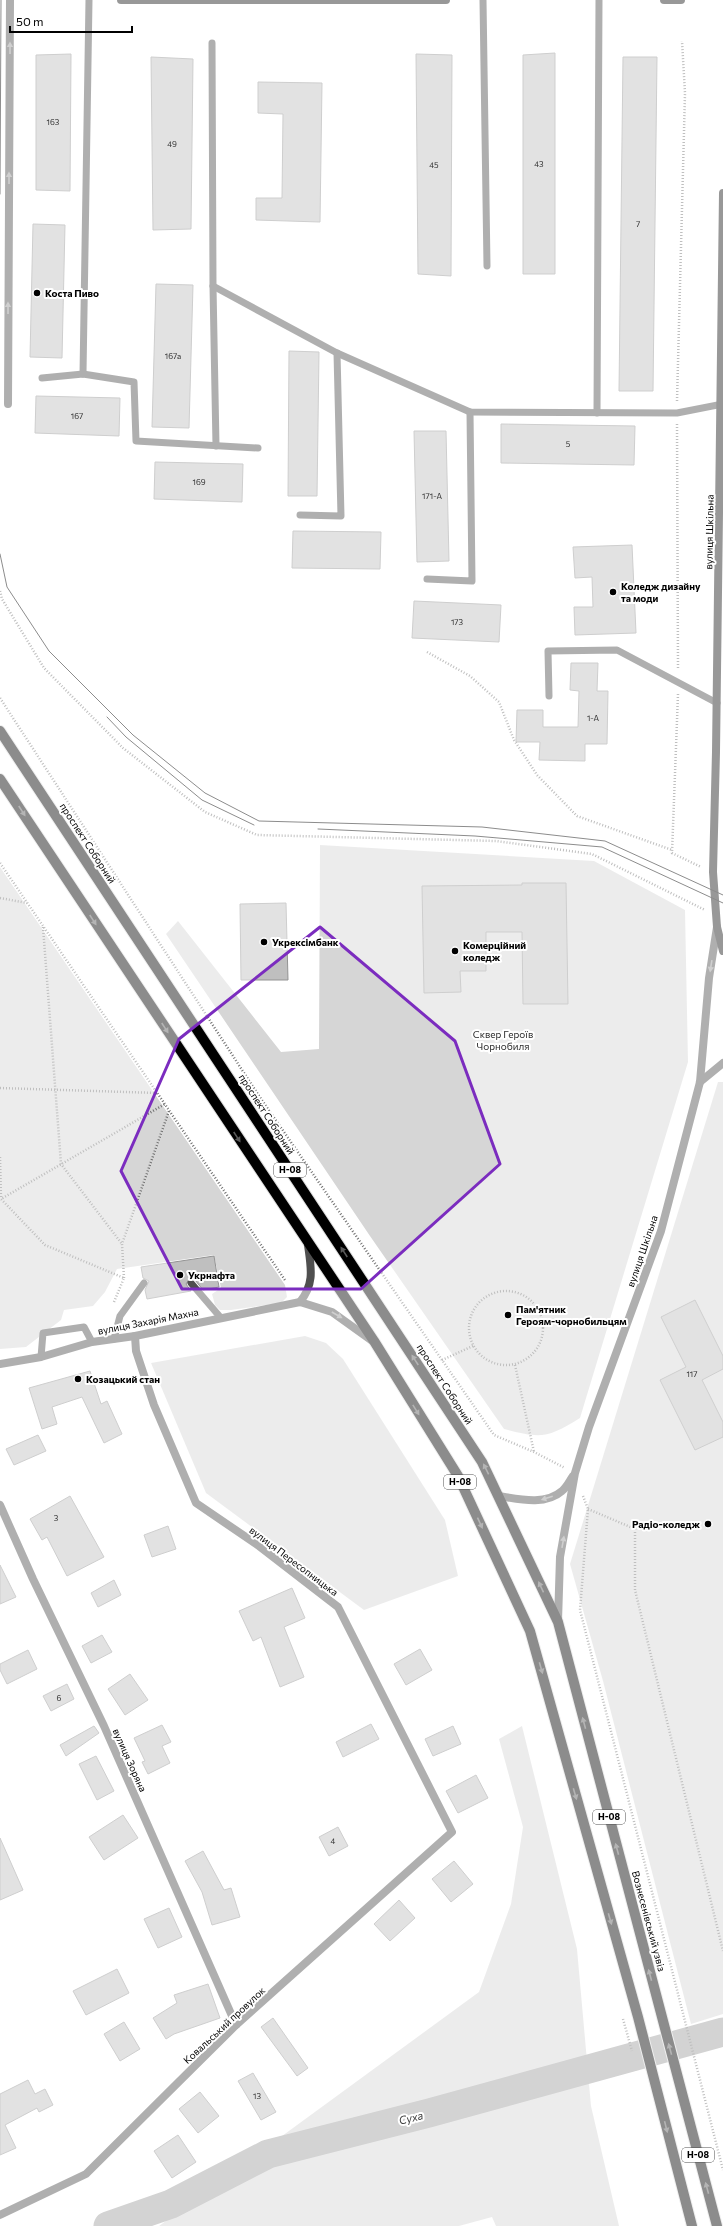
<svg xmlns="http://www.w3.org/2000/svg" width="723" height="2226" viewBox="0 0 723 2226" font-family="Commissioner,sans-serif">
<style>
.green{fill:#d6d6d6}
.lines{fill:none;stroke-linecap:round;stroke-linejoin:round}
.river{stroke:#9d9d9d;stroke-width:29}
.building{fill:#bfbfbf;stroke:#939393}
.primary-casing{stroke:#dbdbdb;stroke-width:12}
.path{stroke:#717171;stroke-width:2.5;stroke-dasharray:1 2;stroke-linecap:butt}
.service{stroke:#4f4f4f;stroke-width:7}
.minor{stroke:#4f4f4f;stroke-width:8}
.tertiary{stroke:#4f4f4f;stroke-width:8}
.secondary{stroke:#1c1c1c;stroke-width:8}
.primary{stroke:#000;stroke-width:10}
.tram{stroke:#000;stroke-width:1}
.oneway{fill:#959595}
.oneway2{fill:#595959}
.marked{fill:none;stroke:#7b2cbf;stroke-width:3;stroke-linejoin:round}
.poi-dot{fill:#000;stroke:#fff;stroke-width:1.5}
.labels{text-anchor:middle;stroke-width:4;stroke-linejoin:round;paint-order:stroke}
.number-label{font-size:8px;fill:#303030}
.shield{fill:#fff;stroke:#4c4c4c;stroke-width:1}
.shield-label{font-size:9px;font-weight:bold;fill:#000}
.poi-label{font-size:10px;font-weight:bold;fill:#000;stroke:#fff;text-anchor:start}
.street-label{font-size:10px;fill:#000;stroke:#fff}
.park-label{font-size:10px;fill:#2d2d2d;stroke:#fff}
.water-label{font-size:11px;font-style:italic;fill:#3e3e3e;stroke:#fff}
</style>
<rect width="100%" height="100%" fill="#fff"/>
<g class="green">
<path d="M 320,845 L 594,861 L 685,910 L 688,1062 L 580,1418 C 548,1438 541,1439 504,1429 L 370,1236 L 166,934 L 178,921 L 281,1052 L 319,1049 Z"/>
<path d="M 0,867 L 285,1285 L 287,1297 L 281,1303 L 231,1310 L 220,1310 L 215,1305 L 212,1294 L 221,1288 L 214,1255 L 117,1269 L 105,1292 L 93,1306 L 64,1310 L 61,1320 L 26,1347 L 0,1349 Z"/>
<path d="M 718,1082 L 723,1082 L 723,2014 L 691,2024 L 603,1681 L 570,1564 Z"/>
<path d="M 305,1336 L 326,1343 L 343,1359 L 445,1520 L 458,1576 L 364,1610 L 206,1493 L 151,1363 Z"/>
<path d="M 522,1726 L 577,1949 L 591,2106 L 619,2226 L 496,2226 L 492,2217 L 459,2226 L 159,2226 L 479,1992 L 511,1904 L 523,1827 L 499,1739 Z"/>
</g>
<g class="lines">
<path class="river" d="M 108,2226 L 171,2204 L 268,2154 L 429,2113 L 723,2032"/>
</g>
<g class="building">
<path d="M 555,53 L 555,274 L 523,274 L 523,55 Z"/>
<path d="M 71,54 L 70,191 L 36,190 L 36,55 Z"/>
<path d="M 416,54 L 452,55 L 451,276 L 418,274 Z"/>
<path d="M 151,57 L 193,59 L 191,229 L 153,230 Z"/>
<path d="M 623,57 L 657,57 L 653,391 L 619,391 Z"/>
<path d="M 258,82 L 322,83 L 320,222 L 256,220 L 256,198 L 282,198 L 283,114 L 258,113 Z"/>
<path d="M 33,224 L 65,225 L 62,358 L 30,357 Z"/>
<path d="M 156,284 L 193,285 L 189,428 L 152,427 Z"/>
<path d="M 289,351 L 319,352 L 317,496 L 288,496 Z"/>
<path d="M 36,396 L 120,398 L 119,436 L 35,433 Z"/>
<path d="M 501,424 L 635,426 L 634,465 L 501,463 Z"/>
<path d="M 414,431 L 446,431 L 449,561 L 417,562 Z"/>
<path d="M 155,462 L 243,464 L 242,502 L 154,499 Z"/>
<path d="M 293,531 L 381,532 L 380,569 L 292,568 Z"/>
<path d="M 632,545 L 636,633 L 575,635 L 574,607 L 593,607 L 592,577 L 575,578 L 573,547 Z"/>
<path d="M 414,601 L 501,605 L 499,642 L 412,638 Z"/>
<path d="M 571,663 L 598,663 L 597,691 L 608,691 L 607,744 L 585,744 L 585,761 L 539,760 L 540,742 L 516,742 L 517,710 L 543,710 L 543,727 L 578,727 L 579,691 L 570,690 Z"/>
<path d="M 522,883 L 566,883 L 568,1004 L 523,1004 L 522,932 L 486,932 L 486,971 L 460,971 L 461,992 L 424,993 L 422,886 L 522,885 Z"/>
<path d="M 286,903 L 288,980 L 241,980 L 240,904 Z"/>
<path d="M 214,1256 L 219,1287 L 203,1290 L 195,1280 L 190,1278 L 186,1284 L 191,1291 L 147,1299 L 145,1290 L 149,1281 L 143,1278 L 141,1267 Z"/>
<path d="M 695,1300 L 723,1356 L 723,1369 L 702,1380 L 723,1422 L 723,1437 L 695,1450 L 660,1380 L 686,1367 L 661,1317 Z"/>
<path d="M 90,1371 L 101,1404 L 107,1401 L 122,1434 L 104,1443 L 82,1397 L 52,1407 L 57,1424 L 42,1429 L 29,1388 Z"/>
<path d="M 38,1435 L 46,1451 L 14,1465 L 6,1449 Z"/>
<path d="M 70,1496 L 104,1557 L 67,1576 L 47,1537 L 42,1540 L 30,1519 Z"/>
<path d="M 168,1526 L 176,1549 L 152,1557 L 144,1535 Z"/>
<path d="M 0,1565 L 16,1597 L 0,1604 Z"/>
<path d="M 114,1580 L 121,1595 L 98,1607 L 91,1593 Z"/>
<path d="M 292,1588 L 305,1618 L 284,1627 L 304,1677 L 280,1687 L 261,1637 L 253,1641 L 239,1611 Z"/>
<path d="M 102,1635 L 112,1652 L 91,1663 L 82,1646 Z"/>
<path d="M 420,1649 L 432,1670 L 406,1685 L 394,1664 Z"/>
<path d="M 28,1650 L 37,1669 L 7,1684 L 0,1670 L 0,1664 Z"/>
<path d="M 130,1674 L 148,1700 L 125,1715 L 108,1689 Z"/>
<path d="M 67,1684 L 74,1699 L 51,1711 L 43,1696 Z"/>
<path d="M 371,1724 L 379,1739 L 343,1757 L 336,1742 Z"/>
<path d="M 162,1725 L 171,1742 L 162,1746 L 170,1763 L 148,1774 L 142,1762 L 145,1761 L 134,1738 Z"/>
<path d="M 94,1726 L 99,1733 L 66,1756 L 60,1745 Z"/>
<path d="M 453,1726 L 461,1744 L 433,1756 L 425,1739 Z"/>
<path d="M 96,1756 L 114,1791 L 97,1800 L 79,1764 Z"/>
<path d="M 476,1775 L 488,1798 L 458,1813 L 446,1791 Z"/>
<path d="M 123,1815 L 138,1838 L 104,1860 L 89,1837 Z"/>
<path d="M 338,1827 L 348,1846 L 329,1856 L 319,1837 Z"/>
<path d="M 0,1838 L 23,1890 L 0,1900 Z"/>
<path d="M 203,1851 L 224,1890 L 231,1888 L 240,1917 L 212,1925 L 202,1892 L 185,1861 Z"/>
<path d="M 454,1861 L 473,1884 L 451,1902 L 432,1879 Z"/>
<path d="M 399,1900 L 415,1918 L 390,1941 L 374,1924 Z"/>
<path d="M 169,1908 L 182,1937 L 158,1948 L 144,1919 Z"/>
<path d="M 117,1969 L 129,1993 L 86,2015 L 73,1991 Z"/>
<path d="M 208,1984 L 220,2018 L 174,2034 L 166,2039 L 153,2018 L 177,2003 L 174,1995 Z"/>
<path d="M 273,2018 L 308,2068 L 297,2076 L 261,2027 Z"/>
<path d="M 124,2022 L 140,2049 L 120,2061 L 104,2034 Z"/>
<path d="M 253,2073 L 276,2112 L 261,2120 L 238,2081 Z"/>
<path d="M 28,2080 L 35,2094 L 45,2089 L 53,2105 L 39,2112 L 37,2108 L 5,2125 L 16,2148 L 0,2155 L 0,2094 Z"/>
<path d="M 200,2092 L 219,2116 L 198,2133 L 179,2109 Z"/>
<path d="M 178,2135 L 196,2162 L 172,2178 L 154,2151 Z"/>
</g>
<g class="lines">
<g class="primary-casing">
<g id="primary">
<path d="M 0,731 L 482,1462 L 558,1622 L 717,2226"/>
<path d="M 0,779 L 374,1341 L 458,1476 L 530,1631 L 638,2017 L 692,2226"/>
</g>
</g>
<g class="path">
<path d="M 677,401 L 685,93 L 682,41"/>
<path d="M 677,424 L 678,669"/>
<path d="M 0,591 L 2,599 L 44,668 L 123,748 L 205,812 L 257,835 L 496,841 L 592,854 L 705,910"/>
<path d="M 427,652 L 470,676 L 499,702 L 514,740 L 537,775 L 577,816 L 672,850"/>
<path d="M 678,694 L 672,853 L 701,867"/>
<path d="M 0,698 L 259,1096 L 494,1435 L 534,1452 L 565,1468"/>
<path d="M 0,863 L 285,1280"/>
<path d="M 0,898 L 27,903"/>
<path d="M 43,927 L 61,1164 L 122,1244"/>
<path d="M 0,1088 L 157,1093"/>
<path d="M 0,1157 L 1,1199"/>
<path d="M 124,1278 L 122,1244 L 169,1111"/>
<circle cx="506" cy="1328" r="37"/>
<path d="M 114,1302 L 124,1278 L 45,1245 L 1,1199 L 165,1104"/>
<path d="M 442,1360 L 473,1346"/>
<path d="M 515,1365 L 534,1452"/>
<path d="M 583,1496 L 588,1509 L 580,1610 L 723,2170"/>
<path d="M 588,1509 L 635,1529 L 635,1590 L 723,1951"/>
<path d="M 623,2019 L 632,2051"/>
</g>
<g class="service">
<path d="M 483,0 L 487,266"/>
<path d="M 212,43 L 213,286 L 216,446"/>
<path d="M 213,286 L 337,353 L 470,412 L 677,413 L 723,404"/>
<path d="M 83,374 L 89,0"/>
<path d="M 42,378 L 83,374 L 134,382 L 136,441 L 258,448"/>
<path d="M 597,413 L 599,0"/>
<path d="M 300,515 L 341,516 L 337,353"/>
<path d="M 427,579 L 472,581 L 470,412"/>
<path d="M 549,696 L 548,651 L 617,650 L 717,703"/>
<path d="M 191,1283 L 221,1318"/>
<path d="M 114,1339 L 120,1316 L 144,1283"/>
<path d="M 41,1357 L 43,1333 L 84,1327 L 92,1342"/>
</g>
<g class="minor">
<path d="M 8,404 L 10,0"/>
<path d="M 0,1505 L 33,1579 L 104,1726 L 236,2025"/>
<path d="M 0,2215 L 86,2174 L 236,2025 L 452,1832 L 338,1607 L 259,1546 L 196,1503 L 154,1405 L 136,1351 L 135,1336"/>
</g>
<g class="tertiary">
<path d="M 700,1082 L 723,1063"/>
<path d="M 300,1302 C 315,1283 311,1268 308,1245"/>
<path d="M 0,1364 L 41,1357 L 92,1342 L 135,1336 L 300,1302 L 332,1312 L 371,1340"/>
<path d="M 499,1496 C 518,1499 545,1506 562,1491 C 567,1487 570,1480 573,1476"/>
<path d="M 558,1621 L 560,1557 L 575,1473 L 589,1427 L 661,1231 L 700,1082 L 709,978 L 717,927"/>
</g>
<g class="secondary">
<path d="M 121,0 L 446,0"/>
<path d="M 664,0 L 681,0"/>
<path d="M 723,193 L 716,752 L 713,872 L 717,927 L 723,951"/>
</g>
<use href="#primary" class="primary"/>
<g class="tram">
<path d="M 0,194 L 1,0"/>
<path d="M 0,554 L 7,587 L 49,651 L 133,735 L 205,793 L 259,821 L 482,827 L 605,841 L 723,895"/>
<path d="M 107,717 L 126,737 L 202,800 L 254,825"/>
<path d="M 318,829 L 475,836 L 602,847 L 723,903"/>
</g>
</g>
<defs><path id="oneway-solid" d="M-6-.8H1V-3.2L6.5 0L1 3.2V.8H-6Z"/></defs>
<g class="oneway">
<use href="#oneway-solid" transform="translate(10 48) rotate(-90)"/>
<use href="#oneway-solid" transform="translate(9 178) rotate(-90)"/>
<use href="#oneway-solid" transform="translate(8 308) rotate(-90)"/>
<use href="#oneway-solid" transform="translate(711 966) rotate(99)"/>
<use href="#oneway-solid" transform="translate(337 1315) rotate(30)"/>
<use href="#oneway-solid" transform="translate(547 1498) rotate(163)"/>
<use href="#oneway-solid" transform="translate(563 1542) rotate(-80)"/>
</g>
<g class="oneway2">
<use href="#oneway-solid" transform="translate(22 811) rotate(57)"/>
<use href="#oneway-solid" transform="translate(93 920) rotate(57)"/>
<use href="#oneway-solid" transform="translate(165 1028) rotate(57)"/>
<use href="#oneway-solid" transform="translate(237 1137) rotate(57)"/>
<use href="#oneway-solid" transform="translate(344 1252) rotate(-123)"/>
<use href="#oneway-solid" transform="translate(415 1360) rotate(-123)"/>
<use href="#oneway-solid" transform="translate(416 1410) rotate(58)"/>
<use href="#oneway-solid" transform="translate(486 1469) rotate(-116)"/>
<use href="#oneway-solid" transform="translate(480 1523) rotate(65)"/>
<use href="#oneway-solid" transform="translate(541 1587) rotate(-115)"/>
<use href="#oneway-solid" transform="translate(541 1668) rotate(74)"/>
<use href="#oneway-solid" transform="translate(584 1723) rotate(-105)"/>
<use href="#oneway-solid" transform="translate(575 1794) rotate(74)"/>
<use href="#oneway-solid" transform="translate(617 1849) rotate(-105)"/>
<use href="#oneway-solid" transform="translate(610 1919) rotate(74)"/>
<use href="#oneway-solid" transform="translate(650 1975) rotate(-105)"/>
<use href="#oneway-solid" transform="translate(670 2049) rotate(-105)"/>
<use href="#oneway-solid" transform="translate(666 2127) rotate(76)"/>
<use href="#oneway-solid" transform="translate(707 2188) rotate(-105)"/>
</g>
<path d="M0 0H723V2226H0ZM 320,927 L 455,1041 L 500,1164 L 361,1289 L 182,1289 L 121,1171 L 179,1039 Z" fill="#fff" fill-opacity=".55" fill-rule="evenodd"/>
<path class="marked" d="M 320,927 L 455,1041 L 500,1164 L 361,1289 L 182,1289 L 121,1171 L 179,1039 Z"/>
<g class="poi-dot">
<circle cx="37" cy="293" r="4"/>
<circle cx="613" cy="592" r="4"/>
<circle cx="264" cy="942" r="4"/>
<circle cx="455" cy="951" r="4"/>
<circle cx="180" cy="1275" r="4"/>
<circle cx="508" cy="1315" r="4"/>
<circle cx="78" cy="1379" r="4"/>
<circle cx="708" cy="1524" r="4"/>
</g>
<g class="labels">
<g class="number-label">
<text x="53" y="125">163</text>
<text x="172" y="147">49</text>
<text x="539" y="167">43</text>
<text x="434" y="168">45</text>
<text x="638" y="227">7</text>
<text x="173" y="359">167а</text>
<text x="77" y="419">167</text>
<text x="568" y="447">5</text>
<text x="199" y="485">169</text>
<text x="432" y="499">171-А</text>
<text x="457" y="625">173</text>
<text x="593" y="721">1-А</text>
<text x="692" y="1377">117</text>
<text x="56" y="1521">3</text>
<text x="59" y="1701">6</text>
<text x="333" y="1844">4</text>
<text x="257" y="2099">13</text>
</g>
<g class="shield">
<rect x="274" y="1163" width="32" height="14" rx="3"/>
<rect x="444" y="1475" width="32" height="14" rx="3"/>
<rect x="593" y="1810" width="32" height="14" rx="3"/>
<rect x="682" y="2148" width="32" height="14" rx="3"/>
</g>
<g class="shield-label">
<text x="290" y="1173">Н-08</text>
<text x="460" y="1485">Н-08</text>
<text x="609" y="1820">Н-08</text>
<text x="698" y="2158">Н-08</text>
</g>
<g class="poi-label">
<text x="45" y="297">Коста Пиво</text>
<text x="621" y="590">Коледж дизайну<tspan x="621" dy="12">та моди</tspan></text>
<text x="272" y="946">Укрексімбанк</text>
<text x="463" y="949">Комерційний<tspan x="463" dy="12">коледж</tspan></text>
<text x="188" y="1279">Укрнафта</text>
<text x="516" y="1313">Пам'ятник<tspan x="516" dy="12">Героям-чорнобильцям</tspan></text>
<text x="86" y="1383">Козацький стан</text>
<text x="700" y="1528" text-anchor="end">Радіо-коледж</text>
</g>
<g class="street-label">
<text transform="translate(709 532) rotate(-89)" y="4">вулиця Шкільна</text>
<text transform="translate(88 843) rotate(57)" y="4">проспект Соборний</text>
<text transform="translate(267 1114) rotate(57)" y="4">проспект Соборний</text>
<text transform="translate(642 1251) rotate(-71)" y="4">вулиця Шкільна</text>
<text transform="translate(148 1321) rotate(-11)" y="4">вулиця Захарія Махна</text>
<text transform="translate(445 1384) rotate(57)" y="4">проспект Соборний</text>
<text transform="translate(294 1561) rotate(37)" y="4">вулиця Пересопницька</text>
<text transform="translate(130 1760) rotate(66)" y="4">вулиця Зоряна</text>
<text transform="translate(649 1921) rotate(75)" y="4">Вознесенівський узвіз</text>
<text transform="translate(224 2025) rotate(-43)" y="4">Ковальський провулок</text>
</g>
<g class="park-label">
<text x="503" y="1038">Сквер Героїв<tspan x="503" dy="12">Чорнобиля</tspan></text>
</g>
<g class="water-label">
<text transform="translate(411 2118) rotate(-14)" y="4">Суха</text>
</g>
</g>
<path d="M10 26v6h122v-6" fill="none" stroke="#000000" stroke-width="2"/>
<text x="16" y="26" font-size="12" fill="#000000" stroke="#ffffff" stroke-width="3" paint-order="stroke">50 m</text>
</svg>
